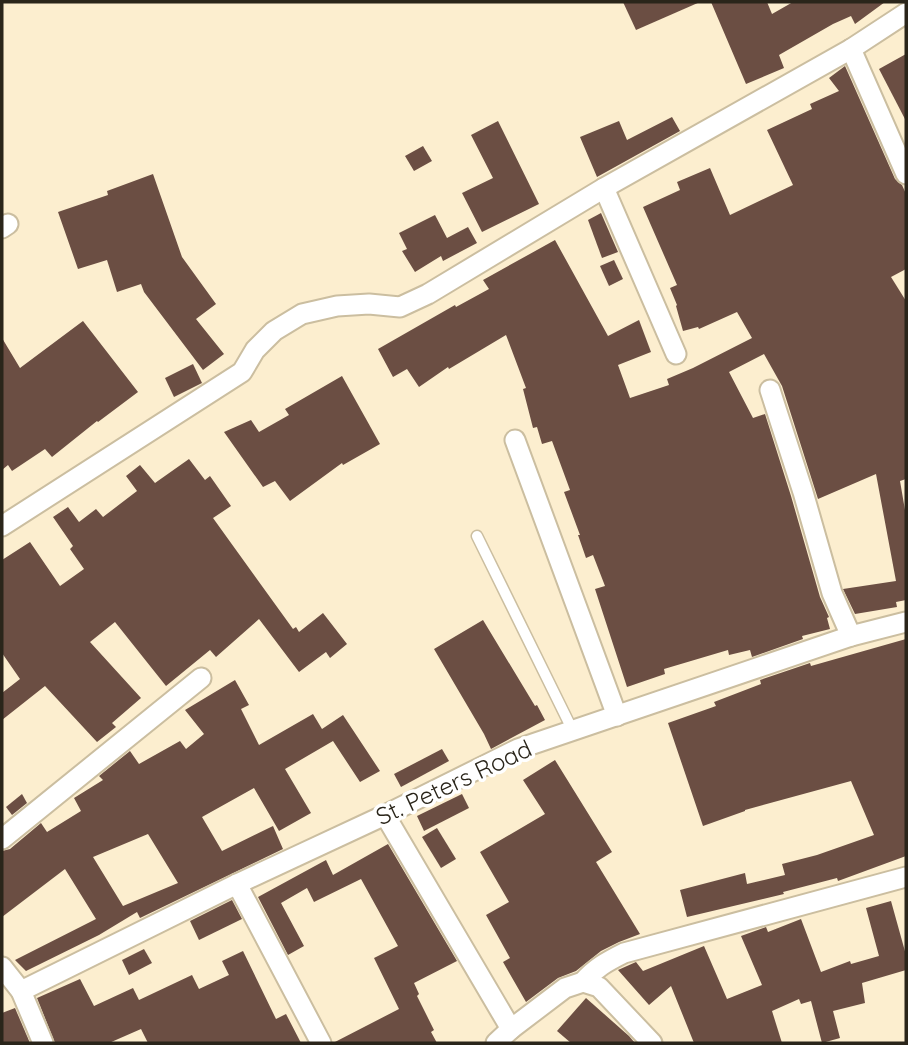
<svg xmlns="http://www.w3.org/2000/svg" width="908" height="1045" viewBox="0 0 908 1045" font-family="Quicksand,sans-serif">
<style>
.building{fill:#6b4e43;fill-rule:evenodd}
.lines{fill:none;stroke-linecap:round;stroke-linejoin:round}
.lane-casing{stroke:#cbbea0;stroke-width:13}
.street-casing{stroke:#cbbea0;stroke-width:23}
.lane{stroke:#fff;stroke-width:10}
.street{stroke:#fff;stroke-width:19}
.labels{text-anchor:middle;stroke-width:7;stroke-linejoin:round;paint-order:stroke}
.street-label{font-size:24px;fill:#2a251a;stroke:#fff}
</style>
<rect width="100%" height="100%" fill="#fceecf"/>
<g class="building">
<path d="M 623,2 L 700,2 L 636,30 Z"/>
<path d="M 711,2 L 767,2 L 772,14 L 793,2 L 885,2 L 855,24 L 851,16 L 833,24 L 779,55 L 784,68 L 746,84 Z"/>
<path d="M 906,54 L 906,121 L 879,69 Z"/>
<path d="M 845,66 L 895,179 L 902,185 L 906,194 L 906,269 L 891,277 L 906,301 L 906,479 L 900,481 L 906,516 L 906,600 L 896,602 L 897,607 L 855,614 L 843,589 L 896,581 L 876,474 L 818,499 L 782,386 L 764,354 L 729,372 L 753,418 L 765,414 L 791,496 L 820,597 L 829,617 L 827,618 L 830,629 L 802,636 L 803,639 L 752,657 L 750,650 L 729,655 L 728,650 L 664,669 L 665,674 L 627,687 L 595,589 L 605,586 L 593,555 L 586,558 L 578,535 L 580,535 L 564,492 L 570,490 L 552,441 L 542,444 L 537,427 L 533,428 L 523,389 L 526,388 L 506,335 L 449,369 L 448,367 L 419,387 L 407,369 L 393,377 L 378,349 L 455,305 L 456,307 L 489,289 L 483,280 L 555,240 L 608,336 L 639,320 L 651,352 L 618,365 L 630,398 L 669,385 L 667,379 L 693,368 L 752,338 L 737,312 L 699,329 L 698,327 L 683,331 L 676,306 L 677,305 L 670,288 L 677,285 L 643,207 L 680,190 L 677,182 L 710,168 L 730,215 L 793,185 L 767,130 L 812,109 L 810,104 L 839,91 L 829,78 Z"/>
<path d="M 672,117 L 680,131 L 597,177 L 580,137 L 619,121 L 627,140 Z"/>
<path d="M 498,121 L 539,204 L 482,232 L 462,193 L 493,178 L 471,135 Z"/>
<path d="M 423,146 L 432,161 L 414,171 L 405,156 Z"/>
<path d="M 153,174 L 182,257 L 216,304 L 196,319 L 224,354 L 203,370 L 144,292 L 141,284 L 117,292 L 107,260 L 78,269 L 58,212 L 108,195 L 107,191 Z"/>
<path d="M 601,213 L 618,252 L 602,258 L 588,220 Z"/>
<path d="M 435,215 L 447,238 L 468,227 L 477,243 L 443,261 L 441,256 L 415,272 L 402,251 L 407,249 L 399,233 Z"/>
<path d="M 614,260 L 623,279 L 609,286 L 600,266 Z"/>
<path d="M 83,321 L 138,392 L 98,422 L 97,421 L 52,457 L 45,449 L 12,471 L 8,465 L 2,470 L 2,338 L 20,368 Z"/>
<path d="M 193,364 L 202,383 L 174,397 L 165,378 Z"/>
<path d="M 342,376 L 380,444 L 343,465 L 342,463 L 290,501 L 275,481 L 263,487 L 224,432 L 251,420 L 259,432 L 289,415 L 285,409 Z"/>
<path d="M 189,459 L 205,480 L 210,476 L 231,506 L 213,518 L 293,629 L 296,627 L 299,632 L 323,613 L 347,644 L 330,658 L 326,652 L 299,672 L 259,619 L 216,657 L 210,650 L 166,686 L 115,622 L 90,642 L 141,698 L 112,723 L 116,727 L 97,742 L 45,686 L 2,720 L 2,693 L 20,679 L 2,653 L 2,560 L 30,542 L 60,586 L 84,569 L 70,549 L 73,546 L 53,517 L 68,507 L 79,522 L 96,509 L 103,517 L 137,491 L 126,476 L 140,465 L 155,483 Z"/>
<path d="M 483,620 L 535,706 L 537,705 L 545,720 L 491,749 L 484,734 L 434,649 Z"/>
<path d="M 906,639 L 906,856 L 838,881 L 837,878 L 783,892 L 784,894 L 687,917 L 680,890 L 745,873 L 747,884 L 785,875 L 782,864 L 817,855 L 874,835 L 851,781 L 745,810 L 745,811 L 703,826 L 668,723 L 716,706 L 714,702 L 761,684 L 760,680 L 810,663 L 811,666 Z"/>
<path d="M 235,680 L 249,705 L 241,709 L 259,745 L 313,714 L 322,729 L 343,715 L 380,771 L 360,782 L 333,741 L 285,769 L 311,813 L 279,831 L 254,788 L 202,817 L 222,851 L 273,826 L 283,849 L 140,918 L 137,912 L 99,935 L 26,971 L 15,960 L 96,919 L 65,869 L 2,917 L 2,851 L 10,849 L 41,823 L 47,832 L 81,811 L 74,798 L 103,780 L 99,776 L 130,751 L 139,764 L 180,741 L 186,749 L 204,734 L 185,710 ZM 148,834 L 178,883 L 123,906 L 93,857 Z"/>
<path d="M 442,749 L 449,761 L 401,787 L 394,774 Z"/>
<path d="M 555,760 L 612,852 L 596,862 L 640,934 L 619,942 L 601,951 L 576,971 L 558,978 L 526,1002 L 503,962 L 510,958 L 486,915 L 509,902 L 480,852 L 545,814 L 523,780 Z"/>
<path d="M 22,794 L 27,803 L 12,815 L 6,807 Z"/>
<path d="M 462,794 L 469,808 L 424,831 L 417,816 Z"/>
<path d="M 437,828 L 456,859 L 441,868 L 422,837 Z"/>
<path d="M 388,844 L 457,961 L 414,983 L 419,994 L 417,996 L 434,1030 L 431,1032 L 437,1043 L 333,1043 L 399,1009 L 374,958 L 398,946 L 361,879 L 314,902 L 307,888 L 281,903 L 304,946 L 288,955 L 258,897 L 326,860 L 333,875 Z"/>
<path d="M 232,900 L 242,919 L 199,940 L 190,921 Z"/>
<path d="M 891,901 L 906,955 L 906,970 L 862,983 L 865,1003 L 833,1011 L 840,1038 L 822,1043 L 811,1001 L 801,1004 L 799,999 L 772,1011 L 782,1043 L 694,1043 L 671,986 L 649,1005 L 618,970 L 636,962 L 643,971 L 704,946 L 727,999 L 762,985 L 741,936 L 766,927 L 768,932 L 801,919 L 821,972 L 850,961 L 851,964 L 879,956 L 866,908 Z"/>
<path d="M 144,949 L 152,963 L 129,975 L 122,960 Z"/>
<path d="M 243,951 L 276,1019 L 286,1014 L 301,1043 L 148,1043 L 141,1029 L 109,1043 L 55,1043 L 37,998 L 80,979 L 94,1006 L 133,988 L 139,1000 L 192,975 L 199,989 L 229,975 L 222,961 Z"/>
<path d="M 586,998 L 629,1036 L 635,1043 L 571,1043 L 557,1031 Z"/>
<path d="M 15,1008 L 30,1043 L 2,1043 L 2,1013 Z"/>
</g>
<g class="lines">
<g class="lane-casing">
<path id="lane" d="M 477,536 L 573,731"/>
</g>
<g class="street-casing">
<g id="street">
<path d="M 851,49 L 906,174"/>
<path d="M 604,188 L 676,354"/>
<path d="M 2,228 L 8,224"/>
<path d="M 770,390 L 803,492 L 832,593 L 851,636"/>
<path d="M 515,440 L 617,716"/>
<path d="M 2,526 L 242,372 L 255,350 L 274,331 L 302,314 L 337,306 L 369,304 L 400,307 L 428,294 L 604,188 L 851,49 L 906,13"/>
<path d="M 385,815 L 511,1029"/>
<path d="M 2,839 L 201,678"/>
<path d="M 237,884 L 321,1043"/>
<path d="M 2,967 L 21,991 L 43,1043"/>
<path d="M 583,982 C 595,968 608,961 624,953 L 906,877"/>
<path d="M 21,991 L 237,884 L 385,815 L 518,749 L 851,636 L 906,622"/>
<path d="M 496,1043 L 511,1029 L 565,988 L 583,982 L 599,987 L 652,1043"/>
</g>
</g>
<use href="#lane" class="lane"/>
<use href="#street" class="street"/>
</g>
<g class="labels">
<g class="street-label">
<text transform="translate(454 783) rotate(-25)" y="8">St. Peters Road</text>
</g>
</g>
<rect width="908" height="1045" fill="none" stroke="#2a251a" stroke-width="7"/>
</svg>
